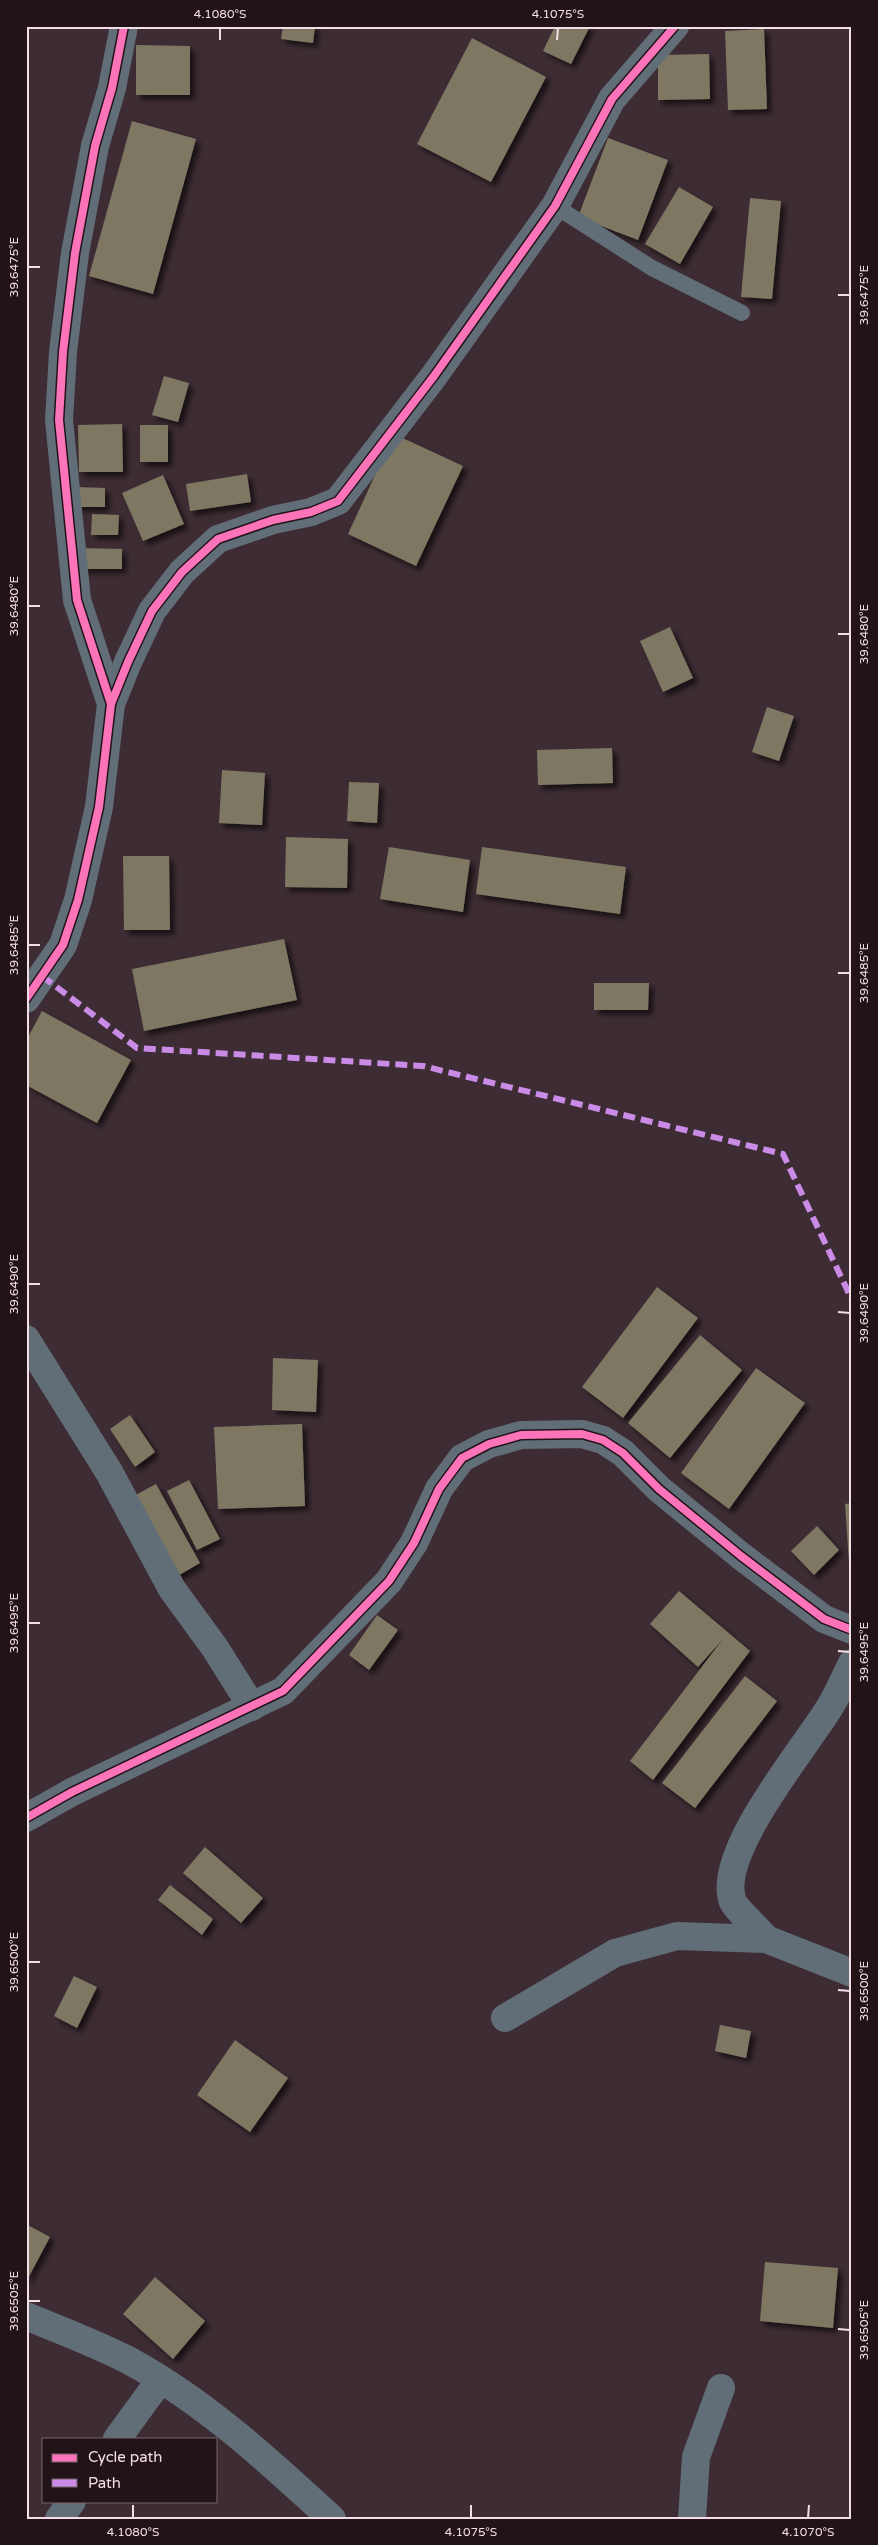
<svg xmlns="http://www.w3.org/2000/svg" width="878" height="2545" viewBox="0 0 878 2545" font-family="'Varela Round',sans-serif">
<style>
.building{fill:#7e7863;filter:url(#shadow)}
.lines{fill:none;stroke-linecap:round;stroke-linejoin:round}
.lane{stroke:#626e77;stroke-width:16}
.street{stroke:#626e77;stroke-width:28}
.quiet{stroke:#ca8be6;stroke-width:6;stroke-dasharray:12 6;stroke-linecap:butt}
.cycleway-casing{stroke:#221319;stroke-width:11}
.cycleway{stroke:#fb73b8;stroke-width:8}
.ticks{fill:none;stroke:#f4dee6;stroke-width:2}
.neatline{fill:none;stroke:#f4dee6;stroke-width:2}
.ticks-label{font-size:12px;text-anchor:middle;fill:#f4dee6}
</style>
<defs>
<filter id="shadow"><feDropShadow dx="4.5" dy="4.5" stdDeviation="2.5" flood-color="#0009"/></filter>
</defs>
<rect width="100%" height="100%" fill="#3d2c33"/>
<g class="building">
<path d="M 283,26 L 315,26 L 313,43 L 281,39 Z"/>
<path d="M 555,26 L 590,26 L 571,64 L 543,51 Z"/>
<path d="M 764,29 L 767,109 L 728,110 L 725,31 Z"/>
<path d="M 472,38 L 546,77 L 491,182 L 417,144 Z"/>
<path d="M 136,45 L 190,46 L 190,95 L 136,95 Z"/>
<path d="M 709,54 L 710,99 L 658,100 L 658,55 Z"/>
<path d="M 132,121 L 196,139 L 153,294 L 89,276 Z"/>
<path d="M 608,138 L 668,160 L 638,240 L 578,217 Z"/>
<path d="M 679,187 L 713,207 L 680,264 L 645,244 Z"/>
<path d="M 750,198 L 781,201 L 772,299 L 741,297 Z"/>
<path d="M 164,376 L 189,383 L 178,422 L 152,415 Z"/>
<path d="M 122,424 L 123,472 L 79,472 L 78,425 Z"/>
<rect x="140" y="425" width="28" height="37"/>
<path d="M 394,434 L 463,466 L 416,566 L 348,534 Z"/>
<path d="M 247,474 L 251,502 L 190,511 L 186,484 Z"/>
<path d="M 163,475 L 184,524 L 143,541 L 122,493 Z"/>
<path d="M 76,487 L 105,488 L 105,507 L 76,507 Z"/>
<path d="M 92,514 L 119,515 L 118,535 L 91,535 Z"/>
<path d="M 80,548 L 122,549 L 122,569 L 80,569 Z"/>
<path d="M 670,627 L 693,678 L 663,692 L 640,641 Z"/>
<path d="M 767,707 L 794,716 L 779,761 L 752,752 Z"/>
<path d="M 612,748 L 613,783 L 538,785 L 537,750 Z"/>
<path d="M 222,770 L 265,773 L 262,825 L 219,823 Z"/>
<path d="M 349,782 L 379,783 L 377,823 L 347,821 Z"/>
<path d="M 286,837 L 348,839 L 347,888 L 285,887 Z"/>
<path d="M 389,847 L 470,860 L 463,912 L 380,899 Z"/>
<path d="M 482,847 L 626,867 L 620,914 L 476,894 Z"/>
<path d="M 123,856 L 169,856 L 170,930 L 124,930 Z"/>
<path d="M 284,939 L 297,1000 L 144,1031 L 132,969 Z"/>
<path d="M 594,983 L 649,983 L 648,1010 L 594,1010 Z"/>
<path d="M 42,1011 L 131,1060 L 97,1123 L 26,1085 L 26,1041 Z"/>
<path d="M 657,1287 L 698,1318 L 623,1418 L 582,1387 Z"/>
<path d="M 700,1335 L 742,1370 L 670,1458 L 628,1423 Z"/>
<path d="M 273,1358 L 318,1360 L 316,1412 L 272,1410 Z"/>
<path d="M 756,1368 L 805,1403 L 729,1509 L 681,1473 Z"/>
<path d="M 130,1415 L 155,1452 L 135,1467 L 110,1429 Z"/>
<path d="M 302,1424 L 305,1506 L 218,1509 L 214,1427 Z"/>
<path d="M 189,1480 L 220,1539 L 197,1550 L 167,1491 Z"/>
<path d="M 156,1484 L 200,1563 L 174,1578 L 130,1498 Z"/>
<path d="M 852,1503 L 852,1577 L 850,1577 L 845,1504 Z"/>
<path d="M 817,1526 L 839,1550 L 814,1575 L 791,1551 Z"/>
<path d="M 679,1591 L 750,1651 L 653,1780 L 630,1761 L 723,1639 L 698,1667 L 650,1624 Z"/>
<path d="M 377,1615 L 398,1630 L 369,1670 L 349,1655 Z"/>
<path d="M 745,1676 L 777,1701 L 695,1808 L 662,1783 Z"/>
<path d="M 205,1847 L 263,1898 L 241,1923 L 183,1873 Z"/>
<path d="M 170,1885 L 213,1919 L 202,1935 L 158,1900 Z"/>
<path d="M 74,1976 L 97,1987 L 77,2028 L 54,2016 Z"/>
<path d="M 720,2025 L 751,2031 L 746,2058 L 715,2051 Z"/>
<path d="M 235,2040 L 288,2078 L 250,2132 L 197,2095 Z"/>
<path d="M 26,2224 L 50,2237 L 26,2282 Z"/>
<path d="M 765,2262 L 838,2268 L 833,2328 L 760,2321 Z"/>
<path d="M 155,2277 L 205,2321 L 173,2359 L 123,2314 Z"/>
</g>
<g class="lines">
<path class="lane" d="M 555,206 L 652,268 L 742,313"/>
<g class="street">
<path d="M 111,704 L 77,600 L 59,420 L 63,352 L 75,253 L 95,146 L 112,88 L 124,26"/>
<path d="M 26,999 L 63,945 L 78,900 L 99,807 L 111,704 L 128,662 L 152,611 L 182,572 L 218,539 L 273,520 L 311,512 L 338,501 L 434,376 L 555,206 L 612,99 L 675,26"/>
<path d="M 26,1339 L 109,1472 L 172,1589 L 215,1648 L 252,1707"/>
<path d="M 26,1818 L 72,1792 L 283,1691 L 389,1581 L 414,1543 L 439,1489 L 462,1458 L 489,1444 L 521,1435 L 582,1434 L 603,1440 L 623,1453 L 659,1489 L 741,1556 L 824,1619 L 852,1630"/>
<path d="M 766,1939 C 760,1931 736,1909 733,1902 C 714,1854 807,1746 831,1705 C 839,1692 845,1677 852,1663"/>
<path d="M 505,2018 L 615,1953 L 677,1936 L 766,1939 L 852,1973"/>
<path d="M 26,2316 C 60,2330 95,2343 128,2360 C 204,2401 269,2461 332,2519"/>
<path d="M 117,2439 L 160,2380"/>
<path d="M 59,2519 L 72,2501"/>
<path d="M 692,2519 L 696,2457 L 721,2388"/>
</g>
<path class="quiet" d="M 42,976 L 137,1048 L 423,1066 L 783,1154 L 852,1300"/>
<g class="cycleway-casing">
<g id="cycleway">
<path d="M 111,704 L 77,600 L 59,420 L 63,352 L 75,253 L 95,146 L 112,88 L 124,26"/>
<path d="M 26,999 L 63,945 L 78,900 L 99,807 L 111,704 L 128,662 L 152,611 L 182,572 L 218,539 L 273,520 L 311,512 L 338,501 L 434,376 L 555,206 L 612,99 L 675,26"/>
<path d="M 26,1818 L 72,1792 L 283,1691 L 389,1581 L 414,1543 L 439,1489 L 462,1458 L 489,1444 L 521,1435 L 582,1434 L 603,1440 L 623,1453 L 659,1489 L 741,1556 L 824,1619 L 852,1630"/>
</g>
</g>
<use href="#cycleway" class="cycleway"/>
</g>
<path class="ticks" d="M 220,40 L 220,28M 557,40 L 558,28M 28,267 L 40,267M 838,295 L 850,295M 28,606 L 40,606M 838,634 L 850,634M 28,945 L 40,945M 838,973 L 850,973M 28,1284 L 40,1284M 838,1312 L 850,1313M 28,1623 L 40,1623M 838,1651 L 850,1652M 28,1962 L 40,1962M 838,1990 L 850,1991M 28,2301 L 40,2301M 838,2329 L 850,2330M 133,2518 L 133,2505M 471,2518 L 471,2505M 808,2518 L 809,2505"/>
<rect width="878" height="2545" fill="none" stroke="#221319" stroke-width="55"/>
<rect x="42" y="2438" width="175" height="65" fill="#221319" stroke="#76646b"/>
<rect x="52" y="2454" width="25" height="8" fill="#fb73b8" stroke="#76646b"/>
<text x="88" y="2462" font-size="15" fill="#f4dee6">Cycle path</text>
<rect x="52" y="2479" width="25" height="8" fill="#ca8be6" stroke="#76646b"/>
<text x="88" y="2488" font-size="15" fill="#f4dee6">Path</text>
<rect x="28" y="28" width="822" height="2490" class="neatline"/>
<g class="ticks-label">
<text x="220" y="18">4.1080°S</text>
<text x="558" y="18">4.1075°S</text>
<text transform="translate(14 267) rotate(-90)" y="4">39.6475°E</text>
<text transform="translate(864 295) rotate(-90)" y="4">39.6475°E</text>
<text transform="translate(14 606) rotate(-90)" y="4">39.6480°E</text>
<text transform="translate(864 634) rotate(-90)" y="4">39.6480°E</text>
<text transform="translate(14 945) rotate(-90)" y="4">39.6485°E</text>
<text transform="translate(864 973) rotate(-90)" y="4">39.6485°E</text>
<text transform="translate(14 1284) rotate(-90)" y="4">39.6490°E</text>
<text transform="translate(864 1313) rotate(-90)" y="4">39.6490°E</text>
<text transform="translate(14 1623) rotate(-90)" y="4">39.6495°E</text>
<text transform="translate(864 1652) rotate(-90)" y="4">39.6495°E</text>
<text transform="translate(14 1962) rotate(-90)" y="4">39.6500°E</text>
<text transform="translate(864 1991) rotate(-90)" y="4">39.6500°E</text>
<text transform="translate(14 2301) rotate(-90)" y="4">39.6505°E</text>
<text transform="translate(864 2330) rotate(-90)" y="4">39.6505°E</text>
<text x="133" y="2536">4.1080°S</text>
<text x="471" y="2536">4.1075°S</text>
<text x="808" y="2536">4.1070°S</text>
</g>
</svg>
